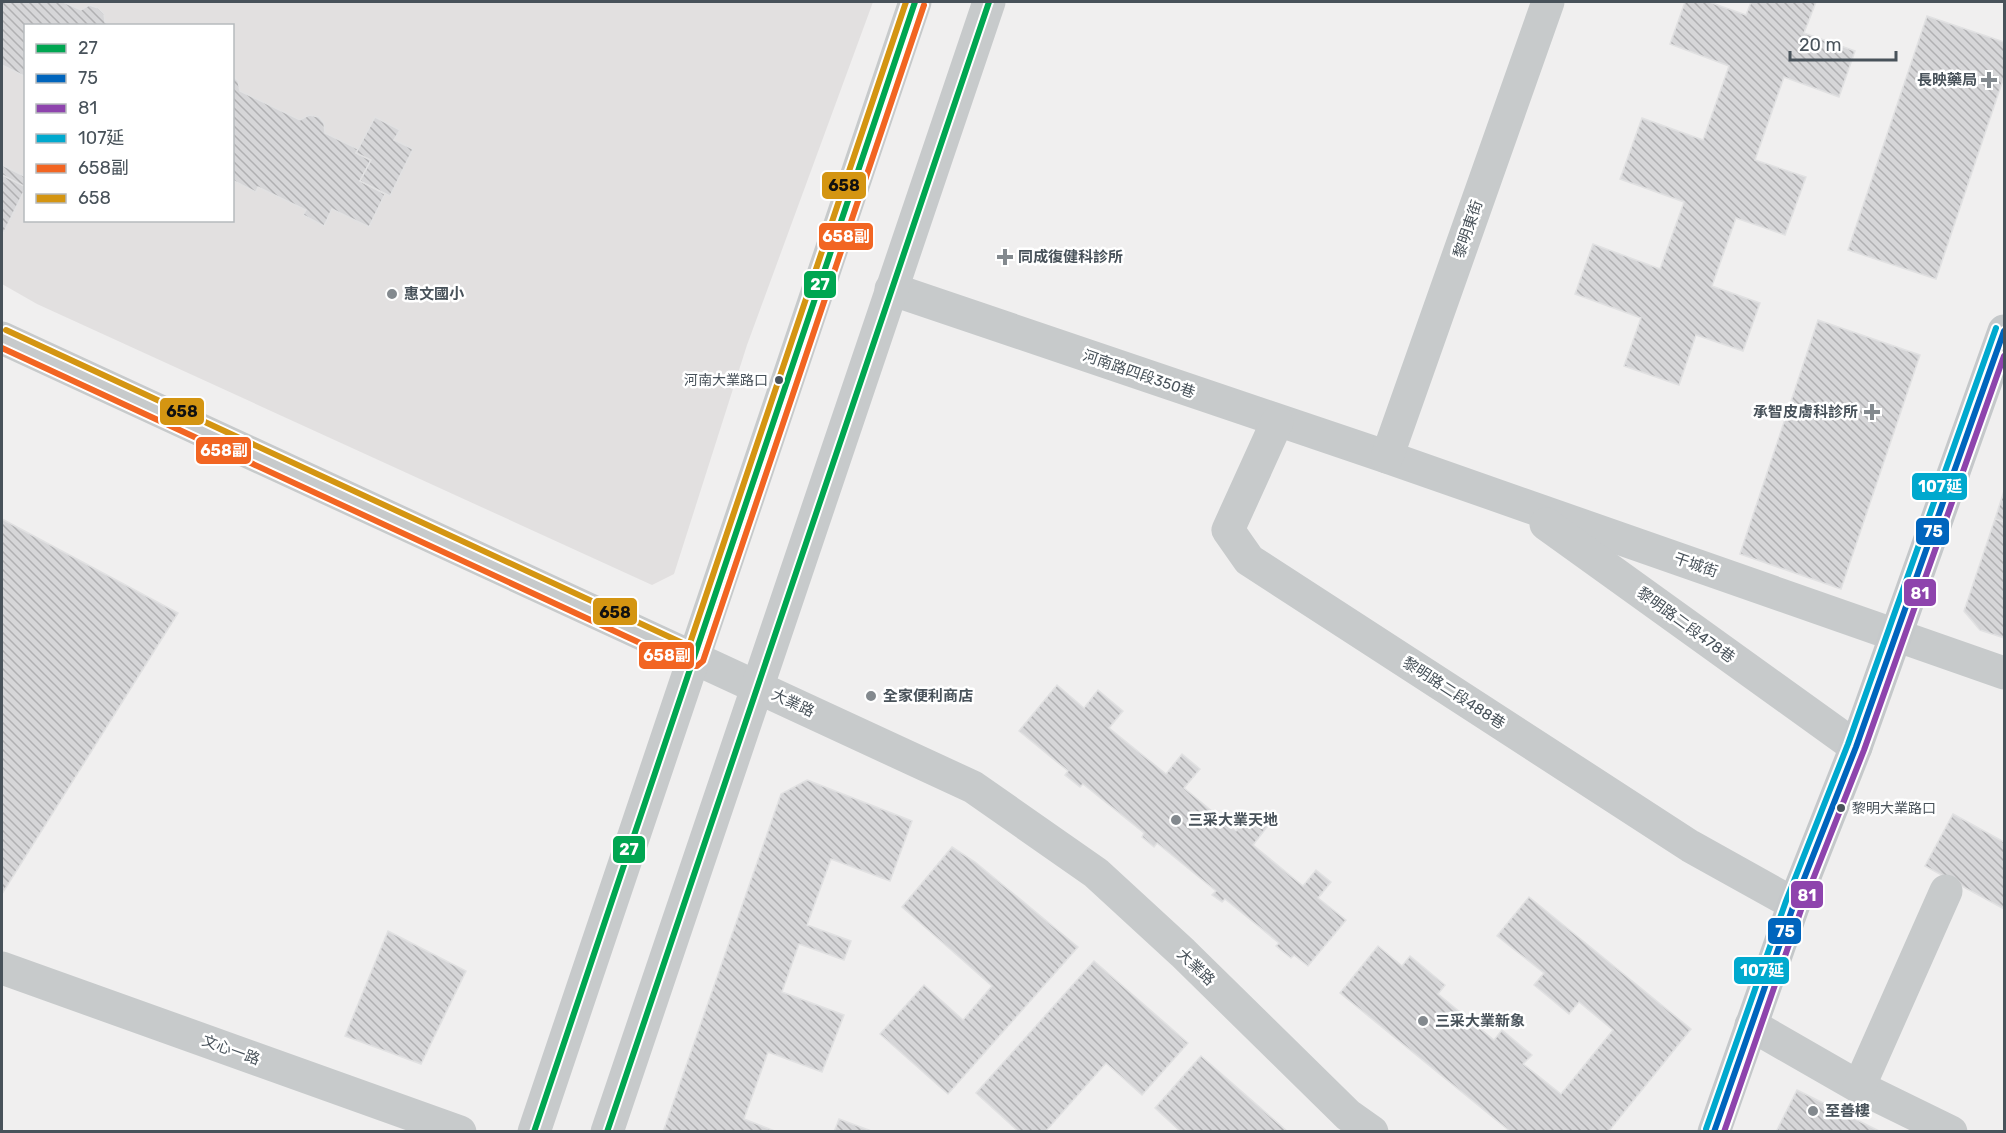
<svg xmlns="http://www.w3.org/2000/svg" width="2006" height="1133" viewBox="0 0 2006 1133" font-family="Rubik,'Noto Sans TC',sans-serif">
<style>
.education{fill:#e2e0e0;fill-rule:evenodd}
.building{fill:url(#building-back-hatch);stroke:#e1e1e2;stroke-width:1.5}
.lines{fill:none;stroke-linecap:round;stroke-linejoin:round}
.minor{stroke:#c7cacb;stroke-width:33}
.major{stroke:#c5c8ca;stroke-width:33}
.bus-1-casing{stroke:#fff;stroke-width:10}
.bus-2-casing{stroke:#fff;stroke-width:10}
.bus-3-casing{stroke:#fff;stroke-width:10}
.bus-4-casing{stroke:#fff;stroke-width:10}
.bus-5-casing{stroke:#fff;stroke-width:10}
.bus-6-casing{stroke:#fff;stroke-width:10}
.bus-1{stroke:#00a651;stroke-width:6}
.bus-2{stroke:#0065bd;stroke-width:6}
.bus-3{stroke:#8e44ad;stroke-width:6}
.bus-4{stroke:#00a9ce;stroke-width:6}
.bus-5{stroke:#f26522;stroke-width:6}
.bus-6{stroke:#d49512;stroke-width:6}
.poi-dot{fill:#83898e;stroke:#fff;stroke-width:2}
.bus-dot{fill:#48525a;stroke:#fff;stroke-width:2}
.labels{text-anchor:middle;stroke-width:5;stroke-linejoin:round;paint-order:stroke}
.bus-label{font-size:14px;fill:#48525a;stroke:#fff;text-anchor:end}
.poi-label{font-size:15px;font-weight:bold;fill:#48525a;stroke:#fff;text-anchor:start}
.street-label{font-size:15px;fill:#48525a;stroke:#fff}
.line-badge{stroke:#fff;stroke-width:2}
.badge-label{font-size:16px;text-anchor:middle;font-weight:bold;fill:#fff}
.pale-badge-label{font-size:16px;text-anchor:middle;font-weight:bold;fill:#111}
</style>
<defs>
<pattern id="building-back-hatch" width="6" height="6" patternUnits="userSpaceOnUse" patternTransform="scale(1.5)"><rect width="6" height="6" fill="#d6d6d8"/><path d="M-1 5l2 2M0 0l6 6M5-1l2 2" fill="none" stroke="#b0b0b2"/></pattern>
</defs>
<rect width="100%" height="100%" fill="#f0efef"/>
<path class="education" d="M 2,2 L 873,2 L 747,345 L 674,574 L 652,585 L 37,304 L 2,284 ZM 26,26 L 232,26 L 232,220 L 26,220 Z"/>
<g class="building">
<path d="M 2,2 L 63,2 L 81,10 L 89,5 L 98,8 L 104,14 L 105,22 L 111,26 L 26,26 L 26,77 L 2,65 Z"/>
<path d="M 1685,2 L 1709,2 L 1746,15 L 1751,2 L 1816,2 L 1804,33 L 1855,51 L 1839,97 L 1784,77 L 1755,160 L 1806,177 L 1785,235 L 1736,218 L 1712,286 L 1760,303 L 1743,351 L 1696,335 L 1679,385 L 1624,366 L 1641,318 L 1575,294 L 1593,244 L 1660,269 L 1684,202 L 1620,179 L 1642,118 L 1703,140 L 1729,66 L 1670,44 Z"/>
<path d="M 1927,16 L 2004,42 L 2004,77 L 1936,279 L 1848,250 Z"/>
<path d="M 232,75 L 238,81 L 240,91 L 300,120 L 309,115 L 319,117 L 324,123 L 325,133 L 358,149 L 356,153 L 371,160 L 360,181 L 385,194 L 369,227 L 332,209 L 324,226 L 303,215 L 306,210 L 258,187 L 256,192 L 232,180 Z"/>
<path d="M 375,117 L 400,130 L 394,140 L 413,149 L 390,196 L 360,181 L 371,160 L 356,153 Z"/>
<path d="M 2,165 L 26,177 L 24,187 L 2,175 Z"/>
<path d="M 2,175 L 26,187 L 2,236 Z"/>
<path d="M 1818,320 L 1920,355 L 1841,589 L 1740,554 Z"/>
<path d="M 2004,491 L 2004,522 L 1995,519 Z"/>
<path d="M 2,519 L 178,613 L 2,894 Z"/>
<path d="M 1995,519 L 2004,522 L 2004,638 L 1980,630 L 1964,611 Z"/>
<path d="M 1057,685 L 1084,708 L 1098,690 L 1123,711 L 1109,728 L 1166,774 L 1182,754 L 1200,769 L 1184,788 L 1236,831 L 1250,814 L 1267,827 L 1253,845 L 1303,886 L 1316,870 L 1331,882 L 1318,898 L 1346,920 L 1308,966 L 1294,955 L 1291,958 L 1276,946 L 1279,943 L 1225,899 L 1222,902 L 1212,895 L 1216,891 L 1157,843 L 1154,847 L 1142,837 L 1144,833 L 1083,784 L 1080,787 L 1065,775 L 1068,771 L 1019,731 Z"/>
<path d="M 807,780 L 912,821 L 890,881 L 831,859 L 807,925 L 851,941 L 844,960 L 799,944 L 782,992 L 844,1015 L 822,1072 L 768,1052 L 744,1119 L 777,1132 L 663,1132 L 781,794 Z"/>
<path d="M 1953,814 L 2004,842 L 2004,909 L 1925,866 Z"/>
<path d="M 952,847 L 975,862 L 1078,947 L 948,1094 L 880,1034 L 924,985 L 963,1020 L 992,986 L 902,907 Z"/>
<path d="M 1529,897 L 1691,1029 L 1608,1132 L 1511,1132 L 1340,993 L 1378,946 L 1402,966 L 1410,956 L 1445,985 L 1438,994 L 1494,1040 L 1502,1030 L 1532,1055 L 1523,1064 L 1561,1094 L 1613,1030 L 1579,1002 L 1569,1014 L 1534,985 L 1544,973 L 1497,936 Z"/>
<path d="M 388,931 L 466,971 L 421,1064 L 345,1036 Z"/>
<path d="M 1094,961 L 1188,1043 L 1142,1095 L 1106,1063 L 1045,1132 L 1019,1132 L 976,1093 Z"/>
<path d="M 1201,1056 L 1288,1132 L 1181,1132 L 1155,1108 Z"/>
<path d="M 1797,1090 L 1881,1132 L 1776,1132 Z"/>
<path d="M 839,1119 L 874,1132 L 834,1132 Z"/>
</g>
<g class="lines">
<g class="minor">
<path d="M 891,289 L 1387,457 L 2004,673"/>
<path d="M 2,338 L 973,787 L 1096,873 L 1183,953 L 1348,1115 L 1372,1132"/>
<path d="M 1277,422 L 1228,530 L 1249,560 L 1690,846 L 1794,904"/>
<path d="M 1387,457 L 1548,2"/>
<path d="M 1546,524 L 1856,747"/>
<path d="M 2,968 L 460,1132"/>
<path d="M 1751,1025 L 1859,1087 L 1951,1132"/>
<path d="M 1859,1087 L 1946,891"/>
<path d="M 534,1132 L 915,2"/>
<path d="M 607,1132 L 989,2"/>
</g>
<path class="major" d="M 1714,1132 L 1794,904 L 1856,747 L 2004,331"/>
<g class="bus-1-casing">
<g id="bus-1">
<path d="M 534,1132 L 915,2"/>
<path d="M 607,1132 L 989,2"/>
</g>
</g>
<g class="bus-2-casing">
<path id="bus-2" d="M 1714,1132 L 1794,904 L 1856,747 L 2004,331"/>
</g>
<g class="bus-3-casing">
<path id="bus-3" d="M 1724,1132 L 1802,907 L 1864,750 L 2004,356"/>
</g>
<g class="bus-4-casing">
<path id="bus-4" d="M 1706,1129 L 1786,901 L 1848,744 L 1996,328"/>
</g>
<g class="bus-5-casing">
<path id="bus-5" d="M 2,348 L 690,666 L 697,666 L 703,661 L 924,5"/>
</g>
<g class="bus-6-casing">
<path id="bus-6" d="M 6,330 L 689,646 L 906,2"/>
</g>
<use href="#bus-1" class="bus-1"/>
<use href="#bus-2" class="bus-2"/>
<use href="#bus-3" class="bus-3"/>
<use href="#bus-4" class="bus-4"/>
<use href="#bus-5" class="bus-5"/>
<use href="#bus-6" class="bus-6"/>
</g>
<g class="poi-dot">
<path d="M1986 71h6v6h6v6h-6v6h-6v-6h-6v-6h6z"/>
<path d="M1002 248h6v6h6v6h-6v6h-6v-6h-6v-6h6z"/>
<circle cx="392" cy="294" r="6"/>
<path d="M1869 403h6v6h6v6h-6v6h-6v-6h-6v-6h6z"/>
<circle cx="871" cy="696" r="6"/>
<circle cx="1176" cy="820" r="6"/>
<circle cx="1423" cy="1021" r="6"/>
<circle cx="1813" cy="1111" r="6"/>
</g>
<g class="bus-dot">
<circle cx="779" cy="380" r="5"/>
<circle cx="1841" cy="808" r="5"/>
</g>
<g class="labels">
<g class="bus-label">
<text x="768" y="385">河南大業路口</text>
<text x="1852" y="813" text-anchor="start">黎明大業路口</text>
</g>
<g class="poi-label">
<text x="1977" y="85" text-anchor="end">長映藥局</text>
<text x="1018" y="262">同成復健科診所</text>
<text x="404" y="299">惠文國小</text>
<text x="1858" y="417" text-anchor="end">承智皮膚科診所</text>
<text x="883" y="701">全家便利商店</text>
<text x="1188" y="825">三采大業天地</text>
<text x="1435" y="1026">三采大業新象</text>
<text x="1825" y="1116">至善樓</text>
</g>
<g class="street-label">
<text transform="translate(1468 229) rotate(-71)" y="5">黎明東街</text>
<text transform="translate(1139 374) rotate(19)" y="5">河南路四段350巷</text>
<text transform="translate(1696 565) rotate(19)" y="5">干城街</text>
<text transform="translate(1686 625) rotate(36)" y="5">黎明路二段478巷</text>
<text transform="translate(1454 693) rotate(33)" y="5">黎明路二段488巷</text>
<text transform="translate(793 703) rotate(25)" y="5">大業路</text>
<text transform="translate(1196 967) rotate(44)" y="5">大業路</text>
<text transform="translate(231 1050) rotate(20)" y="5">文心一路</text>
</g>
</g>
<g class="line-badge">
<rect x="821" y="171" width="46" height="29" rx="6" fill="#d49512"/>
<rect x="818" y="222" width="56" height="29" rx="6" fill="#f26522"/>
<rect x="803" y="270" width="34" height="29" rx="6" fill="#00a651"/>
<rect x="159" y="397" width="46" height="29" rx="6" fill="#d49512"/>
<rect x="195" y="436" width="57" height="29" rx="6" fill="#f26522"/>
<rect x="1911" y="472" width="57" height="29" rx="6" fill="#00a9ce"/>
<rect x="1915" y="517" width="35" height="29" rx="6" fill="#0065bd"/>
<rect x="1903" y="578" width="34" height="29" rx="6" fill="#8e44ad"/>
<rect x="592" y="597" width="46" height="29" rx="6" fill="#d49512"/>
<rect x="638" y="641" width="57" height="29" rx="6" fill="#f26522"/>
<rect x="612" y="835" width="34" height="29" rx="6" fill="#00a651"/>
<rect x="1790" y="880" width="34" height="29" rx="6" fill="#8e44ad"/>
<rect x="1767" y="917" width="35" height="28" rx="6" fill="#0065bd"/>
<rect x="1733" y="956" width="57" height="29" rx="6" fill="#00a9ce"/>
</g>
<g class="badge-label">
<text x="846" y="242">658副</text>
<text x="820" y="290">27</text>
<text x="224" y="456">658副</text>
<text x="1940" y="492">107延</text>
<text x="1933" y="537">75</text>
<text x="1920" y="599">81</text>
<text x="667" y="661">658副</text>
<text x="629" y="855">27</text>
<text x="1807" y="901">81</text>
<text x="1785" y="937">75</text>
<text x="1762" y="976">107延</text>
</g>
<g class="pale-badge-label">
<text x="844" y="191">658</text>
<text x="182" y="417">658</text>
<text x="615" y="618">658</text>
</g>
<rect width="2006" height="1133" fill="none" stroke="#48525a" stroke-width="6"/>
<rect x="24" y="24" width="210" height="198" fill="#ffffff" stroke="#b6babd" stroke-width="1.5"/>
<rect x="36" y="44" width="30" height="9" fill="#00a651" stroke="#b6babd" stroke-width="1.5"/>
<text x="78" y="54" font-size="18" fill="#48525a">27</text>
<rect x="36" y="74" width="30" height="9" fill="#0065bd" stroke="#b6babd" stroke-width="1.5"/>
<text x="78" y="84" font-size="18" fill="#48525a">75</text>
<rect x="36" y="104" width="30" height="9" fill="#8e44ad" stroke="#b6babd" stroke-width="1.5"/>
<text x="78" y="114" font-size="18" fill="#48525a">81</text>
<rect x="36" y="134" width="30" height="9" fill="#00a9ce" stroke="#b6babd" stroke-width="1.5"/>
<text x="78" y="144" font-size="18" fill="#48525a">107延</text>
<rect x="36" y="164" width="30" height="9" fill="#f26522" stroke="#b6babd" stroke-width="1.5"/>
<text x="78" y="174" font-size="18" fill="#48525a">658副</text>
<rect x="36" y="194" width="30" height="9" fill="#d49512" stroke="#b6babd" stroke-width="1.5"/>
<text x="78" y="204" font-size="18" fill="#48525a">658</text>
<path d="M1790 51v9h106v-9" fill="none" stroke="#48525a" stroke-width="3"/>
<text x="1799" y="51" font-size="18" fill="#48525a" stroke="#ffffff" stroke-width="4.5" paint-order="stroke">20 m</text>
</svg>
